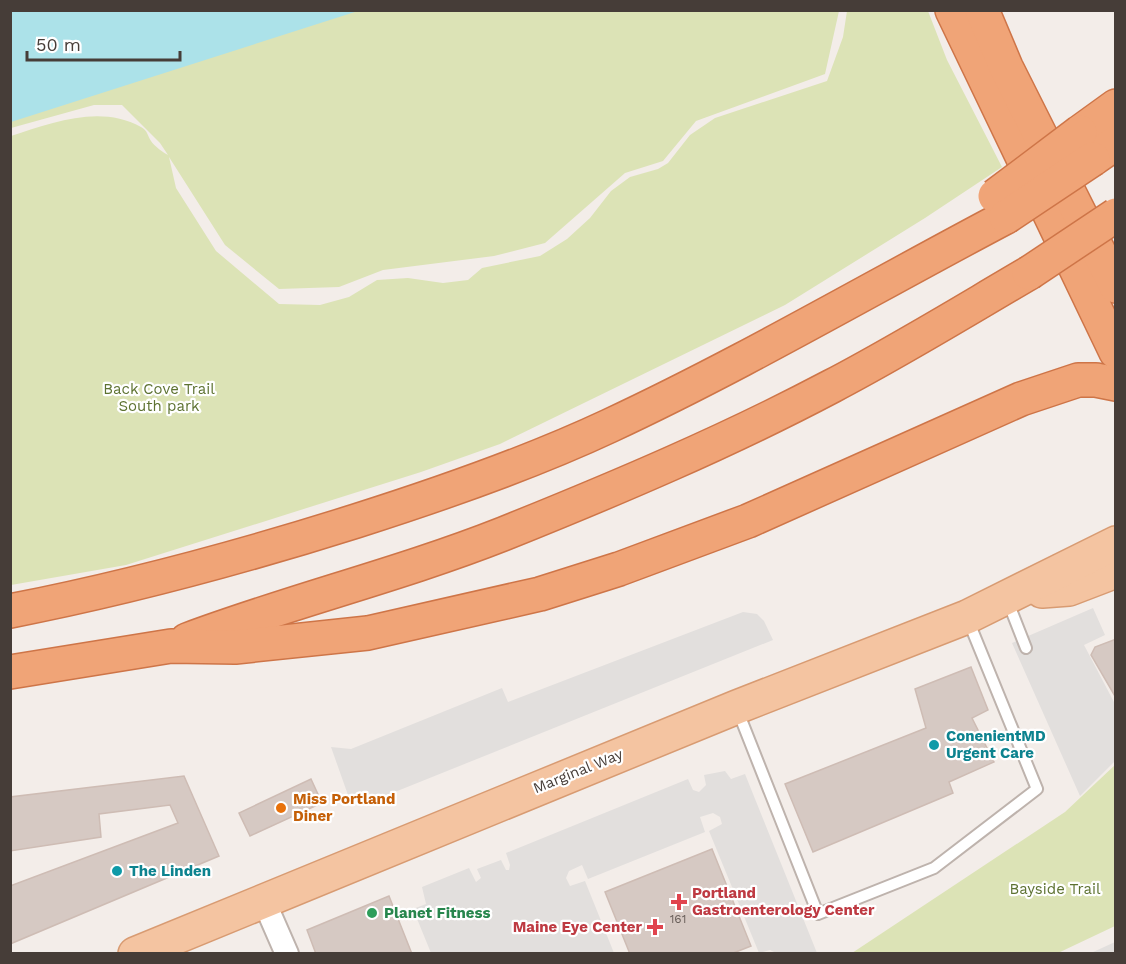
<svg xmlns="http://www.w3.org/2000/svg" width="1126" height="964" viewBox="0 0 1126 964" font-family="'Work Sans',sans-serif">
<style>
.green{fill:#dce3b6}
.parking{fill:#e2dfdd}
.water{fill:#ace2e9}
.building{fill:#d6c9c3;stroke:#cebcb4;stroke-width:1.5}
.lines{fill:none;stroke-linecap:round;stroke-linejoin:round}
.lane-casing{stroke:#beb3ad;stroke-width:14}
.street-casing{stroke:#beb3ad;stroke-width:26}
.primary-casing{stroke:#d89b72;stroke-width:36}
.highway-casing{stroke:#ce7548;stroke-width:36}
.lane{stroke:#fff;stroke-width:10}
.street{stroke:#fff;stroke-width:22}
.primary{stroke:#f4c4a1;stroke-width:33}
.highway{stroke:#f0a477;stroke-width:33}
.highway-bridge-casing{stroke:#ce7548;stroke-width:36;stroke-linecap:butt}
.highway-bridge{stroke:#f0a477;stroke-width:33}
.culture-dot{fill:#0f9aa8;stroke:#fff;stroke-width:2}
.food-dot{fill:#e8710a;stroke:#fff;stroke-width:2}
.health-dot{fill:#e0444e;stroke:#fff;stroke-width:2}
.leisure-dot{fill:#2e9e5b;stroke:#fff;stroke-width:2}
.labels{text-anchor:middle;stroke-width:4.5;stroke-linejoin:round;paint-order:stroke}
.number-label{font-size:12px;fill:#6a605b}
.park-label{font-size:15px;fill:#5d7231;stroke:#fff}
.culture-label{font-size:15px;font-weight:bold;fill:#0d838f;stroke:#fff;text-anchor:start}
.street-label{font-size:15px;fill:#463d38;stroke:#fff}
.food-label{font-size:15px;font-weight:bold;fill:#c56008;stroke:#fff;text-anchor:start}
.health-label{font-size:15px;font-weight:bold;fill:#be3a42;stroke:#fff;text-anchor:start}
.leisure-label{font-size:15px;font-weight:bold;fill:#27864d;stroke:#fff;text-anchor:start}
</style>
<rect width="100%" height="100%" fill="#f3ede9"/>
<g class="green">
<path d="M 11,11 L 839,11 L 825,74 L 696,121 L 663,161 L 625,173 L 545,243 L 494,256 L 383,270 L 339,287 L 279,289 L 225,245 L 169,157 L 176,188 L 216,251 L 279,304 L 320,305 L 349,297 L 377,280 L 408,278 L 443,283 L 468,280 L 482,268 L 540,256 L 567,239 L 590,218 L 611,191 L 630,177 L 658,169 L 668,163 L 690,135 L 715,118 L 827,81 L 843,37 L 847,11 L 928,11 L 947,60 L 1002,167 L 925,218 L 785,305 L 500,444 L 421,472 L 126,565 L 11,585 L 11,136 C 51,123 100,104 141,127 C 148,131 147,135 151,141 C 154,146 164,153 168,155 L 160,143 L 122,105 L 94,105 L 11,128 Z"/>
<path d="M 1115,765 L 1115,926 L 1058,953 L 852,953 L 1065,812 Z"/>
</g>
<g class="parking">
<path d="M 1093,608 L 1105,635 L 1084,645 L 1115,704 L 1115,761 L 1080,796 L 1012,643 Z"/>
<path d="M 743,612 L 757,614 L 764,621 L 773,640 L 360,806 L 348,795 L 331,747 L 351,749 L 502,688 L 508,702 Z"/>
<path d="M 725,771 L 731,779 L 745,774 L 817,953 L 776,953 L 770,950 L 759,953 L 709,831 L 722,824 L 720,817 L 713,813 L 700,817 L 705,832 L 588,879 L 582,865 L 569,871 L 566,878 L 570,886 L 585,881 L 614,953 L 431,953 L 413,909 L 426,904 L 422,887 L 469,868 L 476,882 L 481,878 L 477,869 L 501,860 L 506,870 L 509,870 L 510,865 L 506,853 L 688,779 L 693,790 L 699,792 L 706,785 L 704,775 Z"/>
<path d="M 1115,942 L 1115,953 L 1091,953 Z"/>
</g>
<path class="water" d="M 11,10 L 358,10 L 358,11 L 11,122 Z"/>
<g class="building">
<path d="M 1116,639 L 1116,698 L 1091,655 L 1095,647 Z"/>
<path d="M 971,667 L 988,710 L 972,718 L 994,762 L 949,782 L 953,793 L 813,852 L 785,784 L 926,728 L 915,689 Z"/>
<path d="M 184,776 L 219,856 L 10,944 L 10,886 L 178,823 L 170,805 L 99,814 L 101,837 L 10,851 L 10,797 Z"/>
<path d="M 311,779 L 322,803 L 250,836 L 239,813 Z"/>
<path d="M 712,849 L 751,946 L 731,954 L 630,954 L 605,892 Z"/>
<path d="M 389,896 L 412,954 L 316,954 L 307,930 Z"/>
</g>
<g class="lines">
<g class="lane-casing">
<g id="lane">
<path d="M 1008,602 L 1026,648"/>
<path d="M 737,709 L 818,914 L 934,868 L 1037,789 L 968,620"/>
</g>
</g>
<g class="street-casing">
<path id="street" d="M 263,899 L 287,954"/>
</g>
<g class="primary-casing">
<g id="primary">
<path d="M 1042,591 L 1069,589 L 1116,571"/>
<path d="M 135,954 L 737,707 L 967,617 L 1116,543"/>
</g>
</g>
<g class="highway-casing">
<g id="highway">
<path d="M 952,10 L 1116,352"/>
<path d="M 982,10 L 1006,67 L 1116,286"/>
<path d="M 1080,132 L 1116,106"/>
<path d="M 1093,159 L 1116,143"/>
<path d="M 10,611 C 128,588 242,557 356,521 C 441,494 528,464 609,426 C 744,363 873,287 1006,217"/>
<path d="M 187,640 C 291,601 399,575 503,534 C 615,489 726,442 832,386 C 899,351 964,311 1029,273"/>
<path d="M 10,672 L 171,646 L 235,647 L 368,633 L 540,594 L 619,569 L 748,521 L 1021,399 L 1078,380 L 1096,380 L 1116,384"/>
</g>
</g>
<use href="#lane" class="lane"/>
<use href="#street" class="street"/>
<use href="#primary" class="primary"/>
<use href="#highway" class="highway"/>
<g class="highway-bridge-casing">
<g id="highway-bridge">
<path d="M 995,196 L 1080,132"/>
<path d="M 1006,217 L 1093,159"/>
<path d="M 1029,273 L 1116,215"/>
</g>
</g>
<use href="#highway-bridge" class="highway-bridge"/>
</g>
<g class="culture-dot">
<circle cx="934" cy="745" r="6"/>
<circle cx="117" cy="871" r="6"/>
</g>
<circle class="food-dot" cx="281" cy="808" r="6"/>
<g class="health-dot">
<path d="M676 893h6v6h6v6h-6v6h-6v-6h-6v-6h6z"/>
<path d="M652 918h6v6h6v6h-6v6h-6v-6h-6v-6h6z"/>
</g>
<circle class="leisure-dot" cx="372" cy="913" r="6"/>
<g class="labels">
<g class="number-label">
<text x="678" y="923">161</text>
</g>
<g class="park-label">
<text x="159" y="394">Back Cove Trail<tspan x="159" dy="17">South park</tspan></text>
<text x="1055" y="894">Bayside Trail</text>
</g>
<g class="culture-label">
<text x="946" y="741">ConenientMD<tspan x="946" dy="17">Urgent Care</tspan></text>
<text x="129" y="876">The Linden</text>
</g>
<g class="street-label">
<text transform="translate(578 771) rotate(-22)" y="5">Marginal Way</text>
</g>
<g class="food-label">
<text x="293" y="804">Miss Portland<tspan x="293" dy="17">Diner</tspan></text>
</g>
<g class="health-label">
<text x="692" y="898">Portland<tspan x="692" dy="17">Gastroenterology Center</tspan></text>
<text x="642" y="932" text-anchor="end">Maine Eye Center</text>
</g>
<g class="leisure-label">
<text x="384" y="918">Planet Fitness</text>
</g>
</g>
<rect width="1126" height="964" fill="none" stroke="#463d38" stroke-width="24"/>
<path d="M27 51v9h153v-9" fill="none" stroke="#463d38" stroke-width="3"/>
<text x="36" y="51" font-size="18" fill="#463d38" stroke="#ffffff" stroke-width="4.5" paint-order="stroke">50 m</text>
</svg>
